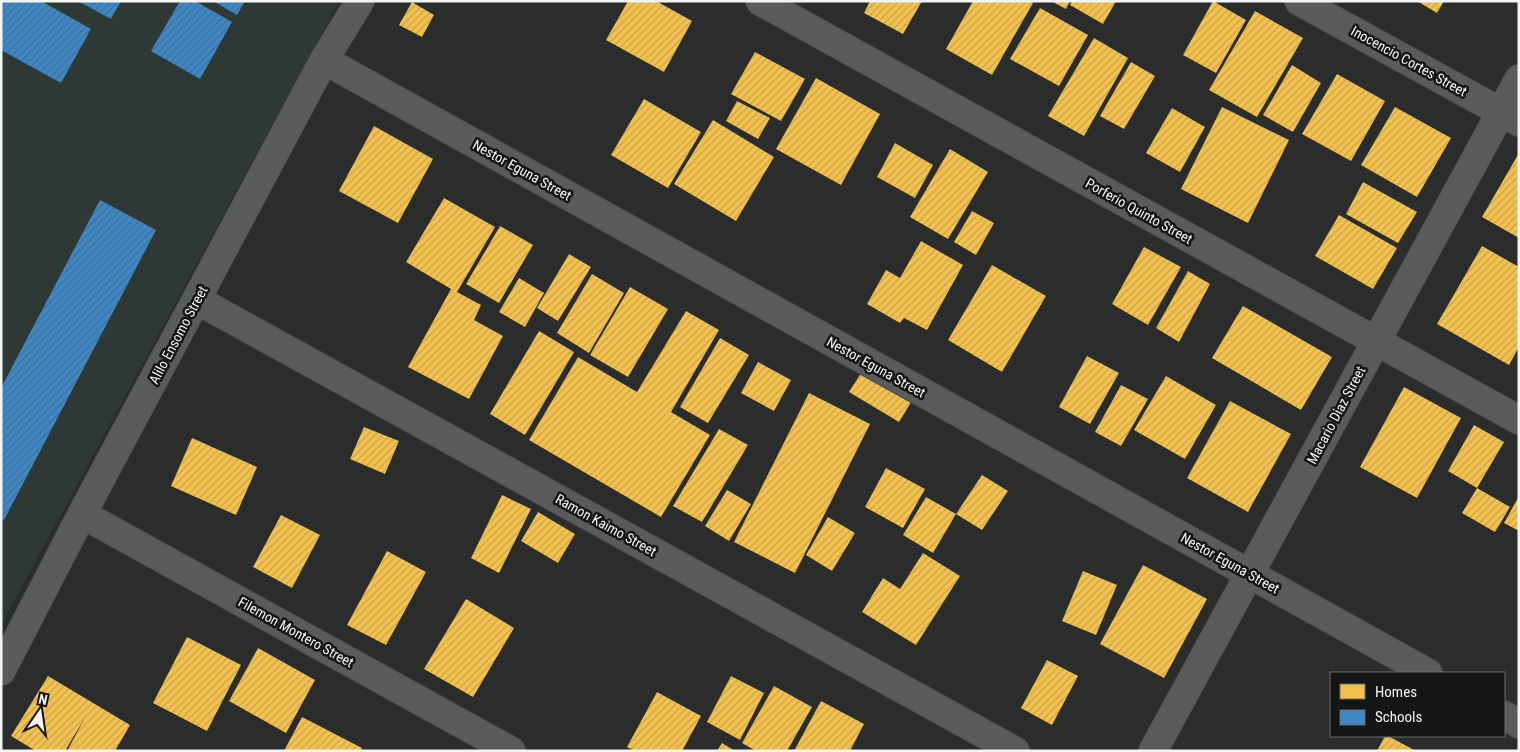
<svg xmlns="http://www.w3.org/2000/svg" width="1520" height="752" viewBox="0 0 1520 752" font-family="'Roboto Condensed',sans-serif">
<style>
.built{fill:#2e3936}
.homes{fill:url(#homes-hatch)}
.schools{fill:url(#schools-hatch)}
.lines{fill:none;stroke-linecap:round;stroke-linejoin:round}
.street-casing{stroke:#484b4a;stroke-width:30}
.street{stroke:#5a5c5b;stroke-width:28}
.labels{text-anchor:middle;stroke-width:5;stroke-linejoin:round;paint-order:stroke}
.street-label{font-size:14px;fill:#f2f5f4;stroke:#141615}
</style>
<defs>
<pattern id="homes-hatch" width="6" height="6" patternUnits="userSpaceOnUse" patternTransform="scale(1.25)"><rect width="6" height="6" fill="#f2c14e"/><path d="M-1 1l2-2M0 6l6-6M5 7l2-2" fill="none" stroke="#c8a34d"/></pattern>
<pattern id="schools-hatch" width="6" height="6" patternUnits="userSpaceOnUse" patternTransform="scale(1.25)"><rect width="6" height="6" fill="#3f88c5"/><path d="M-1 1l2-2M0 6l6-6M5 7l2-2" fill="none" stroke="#436f93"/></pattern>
</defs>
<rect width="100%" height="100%" fill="#2a2d2c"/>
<path class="built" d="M 1,1 L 339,1 L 1,625 Z"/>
<g class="homes">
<path d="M 628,1 L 656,1 L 692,21 L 664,72 L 606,40 Z"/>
<path d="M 870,1 L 922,1 L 903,34 L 864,13 Z"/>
<path d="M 973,1 L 1030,1 L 1033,3 L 992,75 L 946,49 Z"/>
<path d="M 1051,1 L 1070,1 L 1066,9 Z"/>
<path d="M 1072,1 L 1116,1 L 1103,24 L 1070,5 Z"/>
<path d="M 1213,1 L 1246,20 L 1216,73 L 1183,55 Z"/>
<path d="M 1417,1 L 1444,1 L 1437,13 Z"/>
<path d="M 412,2 L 434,15 L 422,37 L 399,25 Z"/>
<path d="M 1040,8 L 1088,35 L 1059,86 L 1010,59 Z"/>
<path d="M 1255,11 L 1303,38 L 1257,117 L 1209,90 Z"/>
<path d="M 1094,38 L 1128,58 L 1084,136 L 1048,116 Z"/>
<path d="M 755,52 L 805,79 L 781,121 L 731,94 Z"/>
<path d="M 1131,62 L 1155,76 L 1124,129 L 1100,116 Z"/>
<path d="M 1292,65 L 1321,83 L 1293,132 L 1263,115 Z"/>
<path d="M 1337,74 L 1385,101 L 1351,161 L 1302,134 Z"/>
<path d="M 816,78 L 880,114 L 841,185 L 776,149 Z"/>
<path d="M 644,99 L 701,132 L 668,188 L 611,155 Z"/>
<path d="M 737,101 L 770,118 L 758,139 L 726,121 Z"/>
<path d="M 1222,107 L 1289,140 L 1248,223 L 1181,189 Z"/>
<path d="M 1395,107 L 1451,138 L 1417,197 L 1361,165 Z"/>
<path d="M 1172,108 L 1205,127 L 1180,172 L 1146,153 Z"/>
<path d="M 713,120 L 774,157 L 736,221 L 674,184 Z"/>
<path d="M 374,126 L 433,159 L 398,223 L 339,191 Z"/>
<path d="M 895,143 L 933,165 L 915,198 L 877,177 Z"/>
<path d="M 950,149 L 988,172 L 948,239 L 910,217 Z"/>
<path d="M 1519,153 L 1519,238 L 1482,217 Z"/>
<path d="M 1363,182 L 1417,212 L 1398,243 L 1346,214 Z"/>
<path d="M 444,198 L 495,227 L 457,292 L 481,305 L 474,320 L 503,336 L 469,399 L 408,367 L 451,289 L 406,262 Z"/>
<path d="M 972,211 L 994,223 L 976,255 L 954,242 Z"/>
<path d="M 1339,215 L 1397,248 L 1373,289 L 1315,256 Z"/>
<path d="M 500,226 L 533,245 L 499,303 L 466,284 Z"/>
<path d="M 921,241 L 963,265 L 927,330 L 904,318 L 900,323 L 867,304 L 886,270 L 900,278 Z"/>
<path d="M 1482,246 L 1519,267 L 1519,347 L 1509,365 L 1437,324 Z"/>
<path d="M 1144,247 L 1181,267 L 1148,325 L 1112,304 Z"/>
<path d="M 569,254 L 591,267 L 558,321 L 537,308 Z"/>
<path d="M 992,265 L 1046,296 L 1002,372 L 948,340 Z"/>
<path d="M 1188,271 L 1210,284 L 1179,342 L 1156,328 Z"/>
<path d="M 592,274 L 624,293 L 589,353 L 557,333 Z"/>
<path d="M 519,278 L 544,293 L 525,327 L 499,312 Z"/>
<path d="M 630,287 L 668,309 L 628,377 L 590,355 Z"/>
<path d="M 1243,306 L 1332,357 L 1301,410 L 1212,358 Z"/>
<path d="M 686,311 L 719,330 L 671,412 L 710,435 L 661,517 L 529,440 L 578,357 L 637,392 Z"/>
<path d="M 539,331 L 574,352 L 525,435 L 490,414 Z"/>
<path d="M 720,338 L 749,355 L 708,423 L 680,407 Z"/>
<path d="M 1087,356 L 1119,373 L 1090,424 L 1059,407 Z"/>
<path d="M 758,362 L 791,380 L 774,411 L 741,393 Z"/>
<path d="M 863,370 L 913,399 L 899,422 L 849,392 Z"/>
<path d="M 1166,376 L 1216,405 L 1185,459 L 1134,430 Z"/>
<path d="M 1121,385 L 1148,399 L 1121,446 L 1095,432 Z"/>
<path d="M 1404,387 L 1461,418 L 1417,498 L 1360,467 Z"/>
<path d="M 809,393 L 870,424 L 795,573 L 734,542 Z"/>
<path d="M 1230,401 L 1291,434 L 1248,512 L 1187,478 Z"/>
<path d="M 1474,425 L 1504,442 L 1477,488 L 1448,471 Z"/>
<path d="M 364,427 L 399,441 L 385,474 L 350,459 Z"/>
<path d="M 719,429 L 748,445 L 702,522 L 673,506 Z"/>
<path d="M 192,438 L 257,467 L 236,515 L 171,486 Z"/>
<path d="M 886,468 L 925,489 L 903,528 L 865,507 Z"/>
<path d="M 982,475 L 1008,491 L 982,530 L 956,514 Z"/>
<path d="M 1477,488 L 1510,507 L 1495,532 L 1462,513 Z"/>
<path d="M 727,490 L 751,504 L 729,541 L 705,526 Z"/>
<path d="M 502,495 L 531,509 L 499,573 L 471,558 Z"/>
<path d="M 1519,496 L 1519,531 L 1504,523 Z"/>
<path d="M 926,497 L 956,514 L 933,553 L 903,535 Z"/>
<path d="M 538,512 L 575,534 L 558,563 L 521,541 Z"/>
<path d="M 281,515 L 320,535 L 292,588 L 253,567 Z"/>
<path d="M 828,517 L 855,533 L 832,571 L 806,555 Z"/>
<path d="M 387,551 L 426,572 L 386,645 L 347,625 Z"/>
<path d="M 923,553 L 960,576 L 916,645 L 862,612 L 883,578 L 900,589 Z"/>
<path d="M 1143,565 L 1207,599 L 1164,678 L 1100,644 Z"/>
<path d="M 1083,571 L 1117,585 L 1096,635 L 1062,621 Z"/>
<path d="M 466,599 L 514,628 L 473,697 L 424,669 Z"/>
<path d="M 187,637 L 241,665 L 207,731 L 153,703 Z"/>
<path d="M 258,648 L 315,680 L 286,733 L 229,701 Z"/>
<path d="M 1047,660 L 1078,676 L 1052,725 L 1021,708 Z"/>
<path d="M 48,676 L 130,725 L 115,751 L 67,751 L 86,716 L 65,751 L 36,751 L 11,736 Z"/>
<path d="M 731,676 L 764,693 L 740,740 L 707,722 Z"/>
<path d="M 774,686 L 812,707 L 787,751 L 756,751 L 742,743 Z"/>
<path d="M 657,692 L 701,716 L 682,751 L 635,751 L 627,747 Z"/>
<path d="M 821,701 L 864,724 L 850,751 L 794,751 Z"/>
<path d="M 302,717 L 362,748 L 361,751 L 284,751 Z"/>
<path d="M 1385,736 L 1388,736 L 1416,751 L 1377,751 Z"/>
<path d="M 722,743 L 735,751 L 717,751 Z"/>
</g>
<g class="schools">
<path d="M 1,1 L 41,1 L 91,29 L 61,83 L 1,50 Z"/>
<path d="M 78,1 L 121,1 L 111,19 Z"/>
<path d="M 180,1 L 195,1 L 232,22 L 200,79 L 151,51 Z"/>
<path d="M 213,1 L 245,1 L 237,15 Z"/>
<path d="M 100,200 L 156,230 L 4,520 L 1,518 L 1,388 Z"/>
</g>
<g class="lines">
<g class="street-casing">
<g id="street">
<path d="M 760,1 L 1519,420"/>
<path d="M 1299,1 L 1519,122"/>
<path d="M 324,60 L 1428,673"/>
<path d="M 197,300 L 1015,751"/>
<path d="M 82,514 L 511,751"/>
<path d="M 1,671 L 82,514 L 324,60 L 360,1"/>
<path d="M 1504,715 L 1519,724"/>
<path d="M 1153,751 L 1519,79"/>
</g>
</g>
<use href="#street" class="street"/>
</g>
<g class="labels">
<g class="street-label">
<text transform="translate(1409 61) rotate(29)" y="5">Inocencio Cortes Street</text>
<text transform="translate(522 170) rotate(29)" y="5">Nestor Eguna Street</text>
<text transform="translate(1139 211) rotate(29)" y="5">Porferio Quinto Street</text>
<text transform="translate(178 335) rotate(-62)" y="5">Alilo Ensomo Street</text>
<text transform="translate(876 367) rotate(29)" y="5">Nestor Eguna Street</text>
<text transform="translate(1336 415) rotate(-62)" y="5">Macario Diaz Street</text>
<text transform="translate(606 525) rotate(29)" y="5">Ramon Kaimo Street</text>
<text transform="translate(1230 563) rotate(29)" y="5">Nestor Eguna Street</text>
<text transform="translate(296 632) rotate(29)" y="5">Filemon Montero Street</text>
</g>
</g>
<rect width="1520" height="752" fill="none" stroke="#f2f5f4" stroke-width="5"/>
<rect x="1330" y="672" width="175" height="65" fill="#141615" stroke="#6d6f6e"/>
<rect x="1340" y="684" width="25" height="15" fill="#f2c14e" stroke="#6d6f6e"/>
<text x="1375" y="697" font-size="15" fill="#f2f5f4">Homes</text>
<rect x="1340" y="710" width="25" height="15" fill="#3f88c5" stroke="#6d6f6e"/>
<text x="1375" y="722" font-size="15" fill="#f2f5f4">Schools</text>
<g transform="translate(40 712) rotate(13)" stroke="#141615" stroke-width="4" paint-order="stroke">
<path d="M0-4L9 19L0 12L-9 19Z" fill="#f2f5f4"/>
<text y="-8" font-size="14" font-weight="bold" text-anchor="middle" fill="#f2f5f4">N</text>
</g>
</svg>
